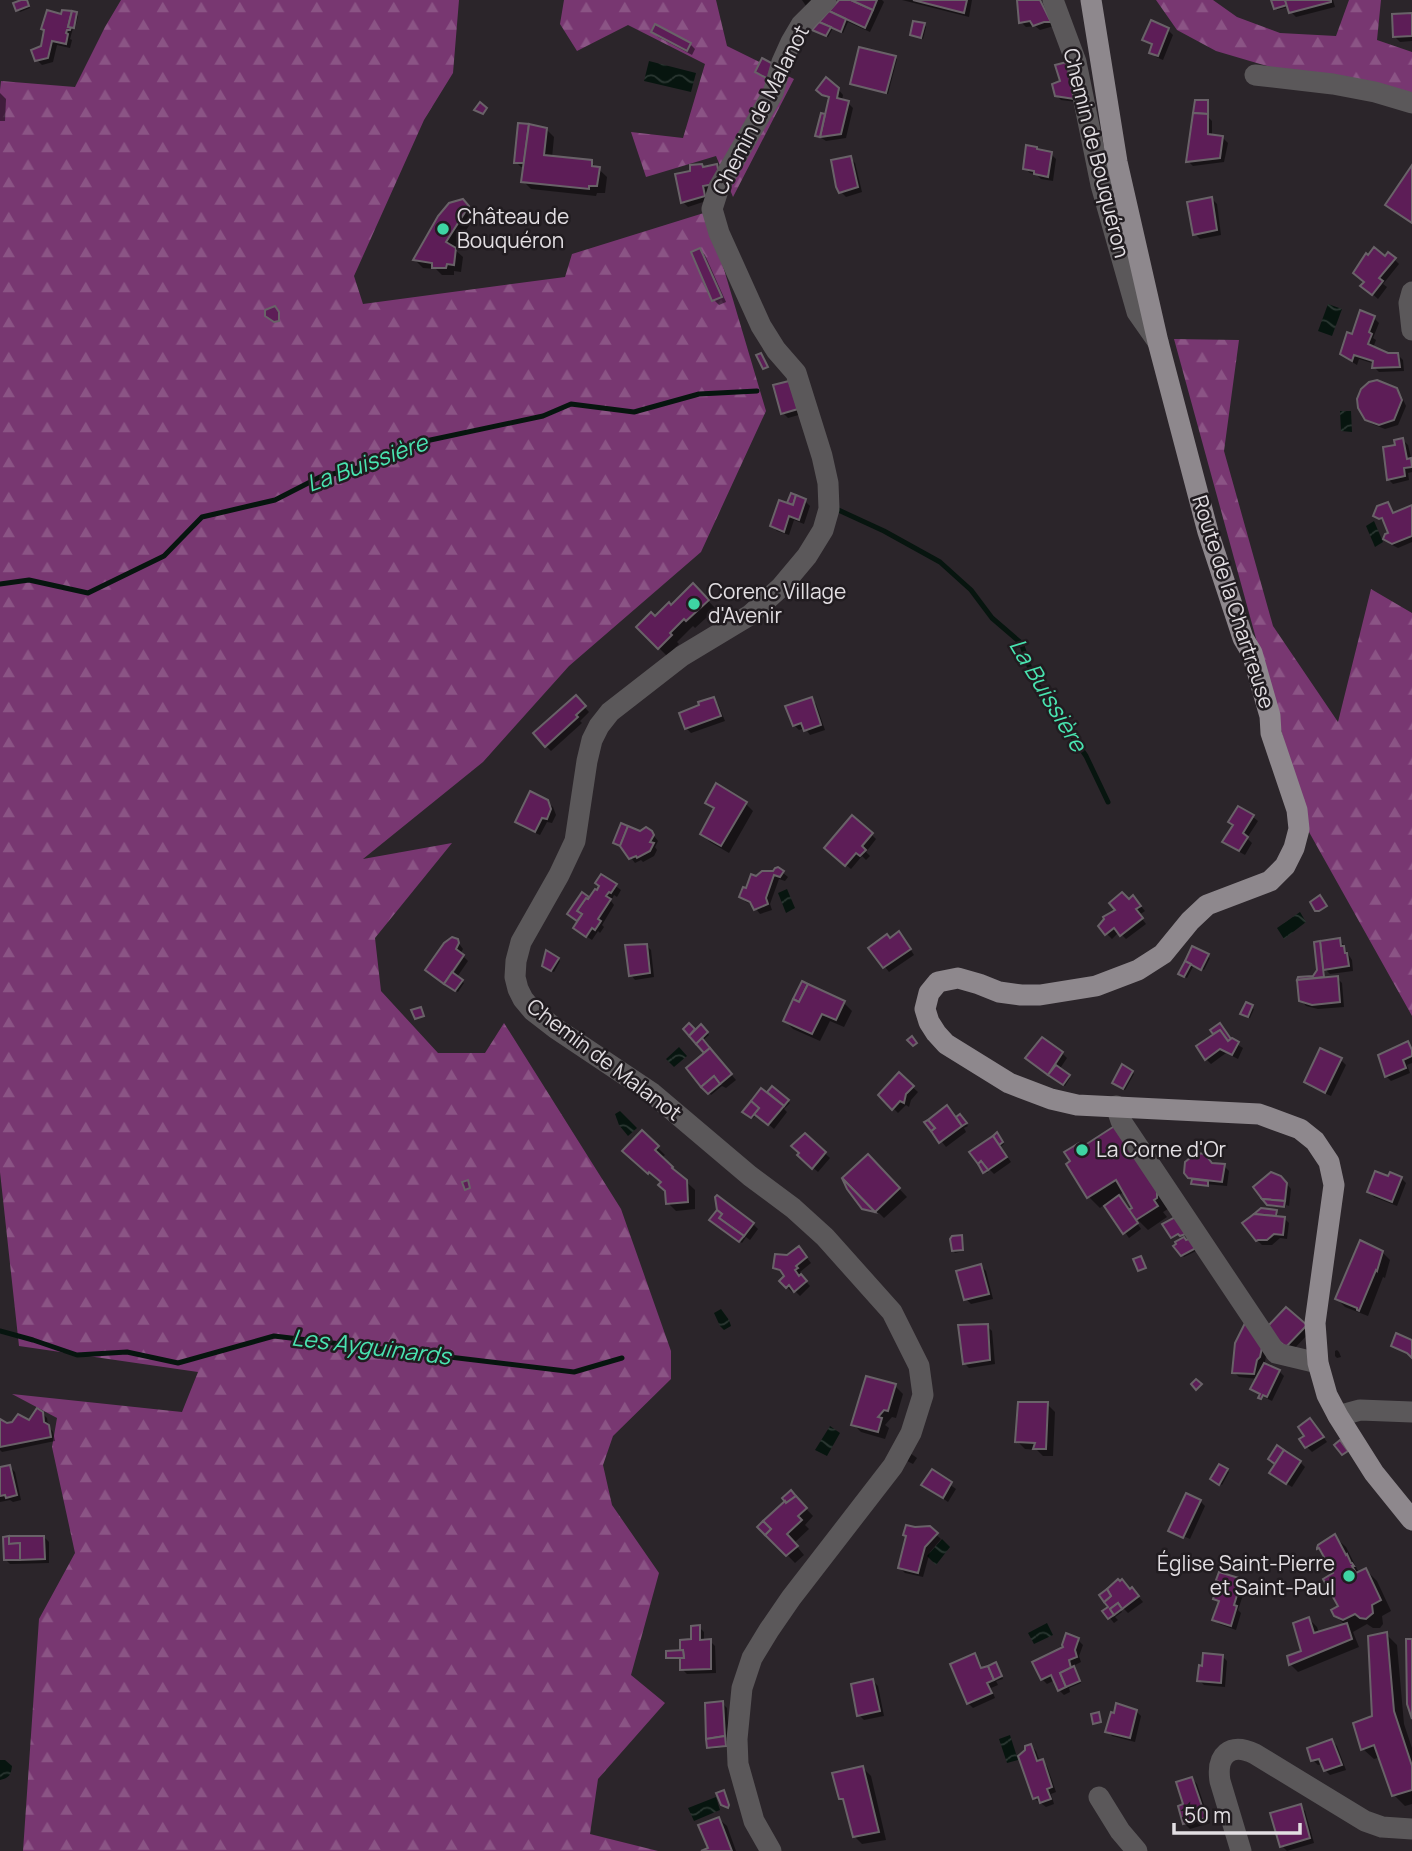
<svg xmlns="http://www.w3.org/2000/svg" width="1412" height="1851" viewBox="0 0 1412 1851" font-family="Manrope,sans-serif">
<style>
.forest{fill:url(#forest-firs)}
.water{fill:url(#water-waves)}
.shadow{fill:#0007;fill-rule:evenodd}
.lines{fill:none;stroke-linecap:round;stroke-linejoin:round}
.stream{stroke:#07150f;stroke-width:5}
.building{fill:#5d1d57;stroke:#696268;stroke-width:2}
.minor{stroke:#5b585a;stroke-width:21}
.major{stroke:#8e888d;stroke-width:21}
.poi-dot{fill:#3ed4a3;stroke:#211c20;stroke-width:2.5}
.labels{text-anchor:middle;stroke-width:5;stroke-linejoin:round;paint-order:stroke}
.street-label{font-size:21px;fill:#e2dee2;stroke:#211c20}
.poi-label{font-size:21px;fill:#e2dee2;stroke:#211c20;text-anchor:start}
.water-label{font-size:23px;font-style:italic;fill:#49e4b0;stroke:#211c20}
</style>
<defs>
<pattern id="forest-firs" width="22" height="20" patternUnits="userSpaceOnUse" patternTransform="scale(1.75)"><rect width="22" height="20" fill="#783771"/><path d="M5 1l3.5 6h-7zM16 11l3.5 6h-7z" fill="#8b5485"/></pattern>
<pattern id="water-waves" width="16" height="10" patternUnits="userSpaceOnUse" patternTransform="scale(1.75)"><rect width="16" height="10" fill="#07150f"/><path d="M0 5q4-4 8 0t8 0" fill="none" stroke="#2b3732"/></pattern>
</defs>
<rect width="100%" height="100%" fill="#2b252a"/>
<g class="forest">
<path d="M 121,0 L 459,0 L 453,73 L 424,120 L 354,276 L 363,304 L 565,277 L 572,254 L 707,212 L 766,411 L 701,552 L 569,666 L 483,762 L 363,859 L 452,843 L 375,938 L 381,991 L 438,1053 L 485,1053 L 504,1023 L 621,1209 L 671,1351 L 671,1379 L 613,1436 L 603,1465 L 612,1505 L 659,1573 L 631,1675 L 665,1703 L 598,1779 L 590,1834 L 658,1851 L 23,1851 L 39,1619 L 75,1553 L 52,1447 L 57,1418 L 12,1394 L 182,1412 L 198,1372 L 19,1346 L 0,1172 L 0,90 L 1,81 L 75,87 L 105,27 Z"/>
<path d="M 564,0 L 716,0 L 727,46 L 794,79 L 733,197 L 716,156 L 646,177 L 631,132 L 683,138 L 705,64 L 628,25 L 577,51 L 560,24 Z"/>
<path d="M 1156,0 L 1213,0 L 1237,17 L 1280,33 L 1336,36 L 1349,0 L 1381,0 L 1377,40 L 1412,52 L 1412,97 L 1294,74 L 1216,51 L 1177,30 Z"/>
<path d="M 1174,339 L 1239,340 L 1224,451 L 1273,626 L 1338,722 L 1371,589 L 1412,613 L 1412,1016 L 1309,832 Z"/>
</g>
<g class="water">
<path d="M 649,61 L 696,73 L 691,92 L 644,81 Z"/>
<path d="M 1328,304 L 1342,309 L 1332,336 L 1318,331 Z"/>
<path d="M 1340,411 L 1351,411 L 1352,432 L 1341,431 Z"/>
<path d="M 1374,521 L 1383,542 L 1375,547 L 1366,526 Z"/>
<path d="M 787,889 L 795,908 L 786,913 L 778,893 Z"/>
<path d="M 1300,912 L 1306,922 L 1284,939 L 1277,928 Z"/>
<path d="M 679,1047 L 687,1056 L 674,1067 L 666,1059 Z"/>
<path d="M 620,1111 L 637,1128 L 628,1136 L 619,1125 L 615,1114 Z"/>
<path d="M 721,1309 L 729,1320 L 731,1326 L 724,1330 L 720,1326 L 714,1313 Z"/>
<path d="M 830,1426 L 840,1433 L 827,1456 L 815,1450 Z"/>
<path d="M 942,1539 L 950,1547 L 936,1565 L 927,1556 Z"/>
<path d="M 1047,1623 L 1053,1635 L 1034,1644 L 1028,1633 Z"/>
<path d="M 1010,1735 L 1018,1760 L 1007,1763 L 999,1739 Z"/>
<path d="M 0,1760 L 5,1760 L 12,1766 C 11,1775 9,1778 0,1780 Z"/>
<path d="M 716,1797 L 720,1810 L 694,1821 L 688,1808 Z"/>
</g>
<g class="shadow">
<path d="M 26,0 L 30,8 L 20,12 L 18,10 Z"/>
<path d="M 802,0 L 832,0 L 806,6 Z"/>
<path d="M 841,0 L 882,0 L 884,2 L 870,32 L 848,22 L 843,33 L 833,28 L 828,37 L 816,31 Z"/>
<path d="M 902,0 L 972,0 L 969,17 Z"/>
<path d="M 1019,0 L 1041,0 L 1054,26 L 1040,30 L 1035,26 L 1026,27 L 1021,22 Z"/>
<path d="M 1273,0 L 1333,0 L 1335,7 L 1296,17 L 1291,12 L 1289,7 L 1277,10 Z"/>
<path d="M 76,14 L 78,16 L 75,29 L 73,28 L 70,39 L 72,40 L 70,48 L 57,45 L 53,62 L 42,65 L 37,60 L 63,16 Z"/>
<path d="M 1412,15 L 1412,41 L 1400,42 L 1395,37 Z"/>
<path d="M 1152,22 L 1168,30 L 1173,35 L 1163,60 L 1156,57 L 1151,52 L 1153,46 L 1144,39 Z"/>
<path d="M 924,25 L 926,27 L 923,39 L 912,34 Z"/>
<path d="M 653,32 L 690,44 L 695,49 L 692,55 L 658,37 Z"/>
<path d="M 895,57 L 897,59 L 888,94 L 854,85 Z"/>
<path d="M 1062,83 L 1084,103 L 1061,100 L 1056,95 Z"/>
<path d="M 838,89 L 843,95 L 842,101 L 848,103 L 853,108 L 846,138 L 826,141 L 817,135 L 822,115 L 826,116 L 829,100 L 823,95 Z"/>
<path d="M 0,93 L 6,99 L 5,121 L 0,121 Z"/>
<path d="M 1207,102 L 1209,104 L 1209,118 L 1212,121 L 1212,136 L 1223,138 L 1228,143 L 1224,162 L 1193,166 L 1188,161 Z"/>
<path d="M 546,129 L 554,137 L 552,158 L 591,162 L 607,177 L 605,193 L 597,193 L 596,196 L 531,189 L 523,181 L 525,167 L 521,167 L 516,162 Z"/>
<path d="M 1037,148 L 1040,152 L 1051,154 L 1056,159 L 1053,181 L 1041,179 L 1036,174 L 1030,173 L 1025,168 Z"/>
<path d="M 850,158 L 855,163 L 862,192 L 846,197 L 841,192 Z"/>
<path d="M 716,166 L 721,171 L 709,200 L 688,207 L 683,202 L 704,169 Z"/>
<path d="M 1212,199 L 1217,204 L 1221,235 L 1200,239 L 1195,234 Z"/>
<path d="M 462,201 L 476,215 L 454,249 L 463,257 L 461,272 L 454,271 L 454,275 L 442,275 L 436,269 L 423,268 L 415,260 Z"/>
<path d="M 700,250 L 705,255 L 726,302 L 719,305 L 714,300 L 693,253 Z"/>
<path d="M 1385,258 L 1395,260 L 1399,264 L 1383,284 L 1387,287 L 1378,299 L 1368,290 Z"/>
<path d="M 1374,318 L 1379,323 L 1373,338 L 1376,340 L 1373,348 L 1388,354 L 1398,355 L 1403,360 L 1404,371 L 1379,372 L 1374,367 L 1375,364 L 1359,359 L 1357,365 L 1347,359 L 1342,354 L 1353,336 Z"/>
<path d="M 775,386 L 802,414 L 788,418 L 783,413 Z"/>
<path d="M 1396,389 L 1401,395 L 1406,406 L 1398,425 L 1385,429 L 1372,424 L 1366,419 Z"/>
<path d="M 1403,440 L 1408,445 L 1412,462 L 1412,472 L 1408,473 L 1409,480 L 1393,484 L 1388,479 L 1397,447 Z"/>
<path d="M 805,501 L 810,506 L 804,524 L 794,520 L 789,535 L 777,531 L 772,526 Z"/>
<path d="M 1388,504 L 1395,514 L 1412,507 L 1412,542 L 1398,548 L 1390,544 L 1385,539 L 1390,533 L 1386,523 L 1375,516 Z"/>
<path d="M 693,585 L 716,609 L 695,628 L 693,626 L 677,642 L 679,644 L 667,656 L 638,627 L 655,619 L 671,607 Z"/>
<path d="M 576,698 L 589,712 L 580,721 L 582,723 L 551,751 L 546,746 Z"/>
<path d="M 713,699 L 718,704 L 725,721 L 691,733 L 686,728 Z"/>
<path d="M 811,699 L 816,704 L 825,730 L 810,735 L 805,728 L 799,730 L 794,725 Z"/>
<path d="M 547,802 L 553,807 L 556,815 L 552,823 L 547,822 L 540,835 L 522,827 L 517,822 Z"/>
<path d="M 707,802 L 746,804 L 753,811 L 729,853 L 710,842 L 702,834 L 715,810 Z"/>
<path d="M 1253,817 L 1258,821 L 1247,838 L 1252,843 L 1245,855 L 1229,846 L 1224,841 Z"/>
<path d="M 651,832 L 658,841 L 655,847 L 657,850 L 654,856 L 643,862 L 641,860 L 635,863 L 622,846 L 640,833 Z"/>
<path d="M 872,835 L 876,839 L 866,852 L 870,856 L 866,860 L 862,856 L 851,869 L 831,853 Z"/>
<path d="M 778,869 L 788,877 L 785,881 L 779,879 L 770,904 L 772,910 L 760,914 L 753,905 L 746,902 L 741,897 L 757,878 L 774,873 Z"/>
<path d="M 602,876 L 621,890 L 617,897 L 614,895 L 611,901 L 614,905 L 602,925 L 604,927 L 600,933 L 598,931 L 592,940 L 580,932 L 579,921 L 571,916 L 597,892 L 601,886 Z"/>
<path d="M 1129,901 L 1138,903 L 1145,911 L 1139,915 L 1146,924 L 1126,939 L 1119,932 L 1112,939 L 1107,934 Z"/>
<path d="M 903,938 L 914,955 L 889,972 L 870,948 L 890,940 Z"/>
<path d="M 1339,940 L 1344,945 L 1345,949 L 1352,960 L 1353,971 L 1330,974 L 1324,968 L 1325,979 L 1337,978 L 1342,983 L 1344,1007 L 1318,1009 L 1306,1006 L 1301,1000 Z"/>
<path d="M 457,941 L 463,949 L 443,983 Z"/>
<path d="M 646,945 L 651,950 L 654,977 L 635,980 L 631,975 Z"/>
<path d="M 1193,948 L 1210,958 L 1204,970 L 1194,965 L 1187,978 L 1182,975 Z"/>
<path d="M 464,957 L 468,961 L 457,977 L 464,983 L 458,992 L 446,985 Z"/>
<path d="M 558,959 L 560,961 L 554,972 L 546,968 Z"/>
<path d="M 844,1003 L 852,1011 L 844,1027 L 830,1021 L 820,1041 L 793,1029 L 785,1021 Z"/>
<path d="M 1247,1004 L 1254,1009 L 1250,1018 L 1244,1015 Z"/>
<path d="M 1220,1025 L 1230,1040 L 1243,1048 L 1238,1059 L 1226,1053 L 1211,1064 L 1206,1059 L 1215,1035 L 1212,1031 Z"/>
<path d="M 689,1026 L 695,1032 L 701,1026 L 709,1035 L 702,1041 L 736,1080 L 726,1088 L 722,1086 L 711,1095 L 703,1086 L 706,1054 L 685,1030 Z"/>
<path d="M 1408,1043 L 1412,1048 L 1412,1063 L 1407,1065 L 1410,1073 L 1391,1081 L 1386,1076 Z"/>
<path d="M 1062,1053 L 1067,1058 L 1059,1070 L 1070,1078 L 1065,1086 L 1033,1062 Z"/>
<path d="M 1341,1060 L 1346,1065 L 1331,1096 L 1311,1087 L 1306,1082 Z"/>
<path d="M 1132,1072 L 1134,1074 L 1125,1090 L 1116,1085 Z"/>
<path d="M 899,1075 L 918,1092 L 911,1100 L 909,1107 L 906,1105 L 898,1113 L 880,1095 Z"/>
<path d="M 772,1088 L 790,1103 L 784,1109 L 787,1112 L 774,1129 L 757,1114 L 753,1118 L 747,1114 L 773,1100 L 775,1098 Z"/>
<path d="M 960,1116 L 968,1126 L 964,1128 L 966,1132 L 946,1147 L 927,1123 L 957,1119 Z"/>
<path d="M 1115,1128 L 1168,1209 L 1163,1212 L 1167,1217 L 1148,1230 L 1137,1219 L 1135,1220 L 1141,1229 L 1129,1238 L 1105,1204 L 1100,1208 L 1089,1197 L 1083,1149 ZM 1124,1192 L 1134,1209 L 1130,1212 L 1117,1196 Z"/>
<path d="M 642,1132 L 665,1155 L 661,1158 L 695,1190 L 695,1209 L 676,1211 L 668,1203 L 667,1191 L 662,1182 L 658,1178 L 657,1180 L 633,1158 Z"/>
<path d="M 805,1135 L 830,1158 L 818,1172 L 799,1155 Z"/>
<path d="M 997,1135 L 1004,1144 L 1000,1147 L 1011,1162 L 994,1174 L 986,1166 L 984,1167 L 988,1173 L 987,1173 L 972,1152 Z"/>
<path d="M 868,1156 L 907,1197 L 884,1218 L 879,1213 L 865,1210 L 863,1207 Z"/>
<path d="M 1212,1165 L 1224,1166 L 1229,1171 L 1227,1186 L 1193,1183 L 1189,1177 Z"/>
<path d="M 1389,1178 L 1401,1178 L 1406,1183 L 1397,1206 L 1374,1197 L 1369,1192 Z"/>
<path d="M 1286,1183 L 1291,1189 L 1289,1206 L 1286,1205 L 1285,1208 L 1271,1206 L 1256,1187 Z"/>
<path d="M 1261,1210 L 1276,1212 L 1278,1214 L 1278,1218 L 1284,1218 L 1289,1223 L 1287,1239 L 1280,1238 L 1272,1245 L 1262,1245 L 1257,1240 L 1244,1223 Z"/>
<path d="M 712,1220 L 753,1224 L 758,1229 L 750,1240 L 746,1237 L 742,1243 Z"/>
<path d="M 961,1237 L 963,1239 L 964,1251 L 955,1253 L 953,1251 Z"/>
<path d="M 1186,1242 L 1198,1250 L 1184,1257 L 1182,1255 Z"/>
<path d="M 1382,1252 L 1390,1260 L 1385,1278 L 1383,1277 L 1368,1316 L 1345,1307 L 1337,1299 Z"/>
<path d="M 803,1253 L 811,1263 L 800,1272 L 802,1274 L 800,1275 L 810,1286 L 800,1296 L 794,1290 L 792,1292 L 781,1281 L 787,1276 L 775,1267 Z"/>
<path d="M 981,1266 L 986,1271 L 993,1299 L 971,1304 L 966,1299 Z"/>
<path d="M 1287,1309 L 1311,1331 L 1292,1351 L 1280,1341 Z"/>
<path d="M 987,1326 L 992,1331 L 995,1364 L 969,1368 L 964,1363 Z"/>
<path d="M 1251,1326 L 1267,1350 L 1265,1362 L 1263,1364 L 1279,1371 L 1284,1376 L 1272,1401 L 1258,1394 L 1253,1389 L 1258,1379 L 1239,1377 L 1234,1372 Z"/>
<path d="M 1337,1350 L 1339,1352 L 1341,1357 L 1337,1358 L 1335,1356 L 1335,1351 Z"/>
<path d="M 895,1386 L 903,1394 L 896,1418 L 892,1417 L 885,1425 L 889,1428 L 885,1439 L 861,1432 L 853,1424 Z"/>
<path d="M 1047,1404 L 1055,1412 L 1053,1456 L 1043,1456 L 1037,1450 L 1025,1449 L 1017,1441 Z"/>
<path d="M 42,1413 L 47,1418 L 48,1426 L 53,1432 L 55,1441 L 2,1452 L 0,1450 L 0,1421 L 6,1425 L 29,1423 Z"/>
<path d="M 1315,1426 L 1327,1442 L 1312,1452 L 1307,1447 Z"/>
<path d="M 910,1453 L 917,1458 L 913,1464 L 907,1461 Z"/>
<path d="M 1300,1462 L 1305,1467 L 1292,1487 L 1276,1477 Z"/>
<path d="M 10,1467 L 15,1472 L 21,1500 L 13,1502 L 10,1500 L 0,1502 L 0,1469 Z"/>
<path d="M 1227,1470 L 1229,1472 L 1222,1485 L 1214,1481 Z"/>
<path d="M 932,1472 L 956,1489 L 948,1502 L 924,1485 Z"/>
<path d="M 791,1493 L 813,1516 L 805,1525 L 809,1529 L 794,1543 L 804,1555 L 795,1563 L 760,1527 L 787,1501 Z"/>
<path d="M 1200,1501 L 1205,1506 L 1190,1539 L 1174,1532 L 1174,1534 L 1171,1531 Z"/>
<path d="M 929,1528 L 941,1539 L 930,1552 L 923,1577 L 905,1573 L 900,1568 Z"/>
<path d="M 44,1537 L 49,1542 L 49,1563 L 10,1564 L 5,1559 Z"/>
<path d="M 1335,1537 L 1346,1547 L 1359,1573 L 1366,1570 L 1377,1581 L 1391,1611 L 1382,1616 L 1383,1624 L 1380,1628 L 1373,1628 L 1367,1624 L 1353,1632 L 1359,1647 L 1298,1672 L 1290,1664 L 1303,1652 L 1309,1619 L 1317,1627 L 1319,1633 L 1346,1626 L 1335,1615 L 1341,1607 L 1335,1574 Z"/>
<path d="M 1118,1581 L 1120,1583 L 1122,1581 L 1130,1590 L 1132,1589 L 1143,1602 L 1128,1613 L 1120,1605 L 1118,1606 L 1122,1612 L 1115,1617 L 1118,1620 L 1114,1623 L 1105,1612 L 1110,1608 L 1101,1596 Z"/>
<path d="M 1241,1581 L 1246,1586 L 1238,1610 L 1241,1613 L 1236,1630 L 1219,1624 L 1214,1619 L 1220,1603 L 1215,1598 L 1220,1582 Z"/>
<path d="M 699,1627 L 704,1632 L 704,1641 L 710,1641 L 715,1646 L 716,1673 L 687,1674 L 682,1669 L 682,1659 L 670,1659 L 668,1657 L 682,1652 L 693,1641 Z"/>
<path d="M 1386,1634 L 1397,1645 L 1404,1724 L 1412,1748 L 1412,1804 L 1405,1806 L 1394,1795 L 1381,1757 L 1374,1759 L 1363,1749 L 1374,1718 Z"/>
<path d="M 1067,1636 L 1078,1640 L 1083,1645 L 1079,1656 L 1081,1662 L 1073,1666 L 1081,1683 L 1069,1688 L 1070,1692 L 1064,1695 L 1059,1690 L 1055,1680 L 1047,1684 L 1042,1679 L 1065,1648 Z"/>
<path d="M 974,1655 L 979,1660 L 983,1669 L 997,1666 L 1003,1679 L 996,1681 L 998,1685 L 991,1688 L 995,1698 L 973,1708 L 968,1703 Z"/>
<path d="M 1222,1656 L 1227,1661 L 1225,1687 L 1204,1685 L 1199,1680 Z"/>
<path d="M 873,1681 L 878,1686 L 884,1716 L 864,1720 L 859,1715 Z"/>
<path d="M 722,1703 L 727,1708 L 729,1741 L 726,1741 L 727,1747 L 711,1749 L 709,1747 Z"/>
<path d="M 1136,1711 L 1141,1716 L 1135,1742 L 1112,1736 L 1107,1731 L 1115,1715 Z"/>
<path d="M 1332,1741 L 1337,1746 L 1346,1770 L 1330,1775 L 1325,1770 L 1323,1764 L 1318,1765 L 1313,1760 Z"/>
<path d="M 1031,1746 L 1036,1751 L 1040,1762 L 1042,1761 L 1047,1766 L 1056,1792 L 1051,1794 L 1054,1804 L 1046,1807 L 1034,1798 Z"/>
<path d="M 863,1768 L 871,1776 L 886,1840 L 862,1844 L 854,1836 L 847,1804 L 841,1798 Z"/>
<path d="M 1192,1779 L 1197,1784 L 1210,1823 L 1190,1829 L 1185,1824 L 1185,1805 Z"/>
<path d="M 1300,1806 L 1305,1811 L 1314,1843 L 1287,1851 L 1282,1846 Z"/>
<path d="M 719,1819 L 727,1826 L 736,1851 L 705,1851 L 710,1848 Z"/>
</g>
<g class="lines">
<g class="stream">
<path d="M 834,508 L 884,531 L 940,562 L 971,590 L 992,618 L 1021,643 L 1034,680 L 1086,756 L 1108,802"/>
<path d="M 0,584 L 29,580 L 88,593 L 164,556 L 202,517 L 275,500 L 320,477 L 391,460 L 421,442 L 543,416 L 571,404 L 634,412 L 699,394 L 757,391"/>
<path d="M 0,1331 L 33,1340 L 77,1355 L 127,1352 L 178,1363 L 274,1336 L 574,1372 L 622,1358"/>
</g>
</g>
<g class="building">
<path d="M 21,0 L 27,0 L 29,6 L 16,11 L 13,3 Z"/>
<path d="M 839,0 L 851,0 L 873,10 L 865,28 L 829,11 Z"/>
<path d="M 851,0 L 877,0 L 873,10 Z"/>
<path d="M 913,0 L 967,0 L 964,13 Z"/>
<path d="M 1017,0 L 1040,0 L 1051,22 L 1044,22 L 1033,26 L 1030,21 L 1019,23 Z"/>
<path d="M 1271,0 L 1285,0 L 1287,5 L 1274,9 Z"/>
<path d="M 1285,0 L 1331,0 L 1331,2 L 1289,13 Z"/>
<path d="M 47,10 L 61,14 L 62,10 L 72,11 L 68,27 L 71,27 L 70,30 L 67,30 L 66,33 L 68,34 L 66,44 L 52,41 L 48,58 L 35,61 L 31,50 L 41,46 L 44,30 L 41,29 Z"/>
<path d="M 72,11 L 77,12 L 74,28 L 68,27 Z"/>
<path d="M 829,11 L 846,19 L 841,32 L 819,22 Z"/>
<path d="M 1412,13 L 1412,36 L 1393,37 L 1392,14 Z"/>
<path d="M 1151,20 L 1169,28 L 1158,56 L 1149,53 L 1152,44 L 1142,40 Z"/>
<path d="M 913,21 L 925,23 L 921,38 L 910,35 Z"/>
<path d="M 819,22 L 831,27 L 826,36 L 812,30 Z"/>
<path d="M 655,24 L 691,43 L 687,51 L 651,32 Z"/>
<path d="M 859,47 L 896,56 L 886,93 L 850,84 Z"/>
<path d="M 762,58 L 777,66 L 772,81 L 755,72 Z"/>
<path d="M 1067,62 L 1081,100 L 1055,96 L 1052,84 L 1060,81 L 1055,65 Z"/>
<path d="M 826,77 L 839,88 L 837,98 L 849,101 L 841,134 L 820,137 L 829,97 L 822,95 L 816,90 Z"/>
<path d="M 1195,100 L 1208,100 L 1208,114 L 1193,113 Z"/>
<path d="M 480,102 L 487,108 L 483,114 L 474,110 Z"/>
<path d="M 821,113 L 825,114 L 820,137 L 815,136 Z"/>
<path d="M 1193,113 L 1208,114 L 1208,134 L 1223,136 L 1220,158 L 1186,162 Z"/>
<path d="M 518,123 L 529,124 L 524,163 L 514,163 Z"/>
<path d="M 529,124 L 547,128 L 544,155 L 592,160 L 592,166 L 600,167 L 597,186 L 589,186 L 589,189 L 521,182 Z"/>
<path d="M 1026,145 L 1037,147 L 1037,149 L 1052,152 L 1048,177 L 1034,174 L 1034,171 L 1023,169 Z"/>
<path d="M 851,156 L 858,187 L 839,193 L 836,187 L 831,160 Z"/>
<path d="M 702,164 L 703,167 L 717,164 L 719,174 L 714,184 L 703,186 L 705,196 L 681,203 L 675,174 L 690,171 L 690,165 Z"/>
<path d="M 1412,165 L 1412,223 L 1385,205 Z"/>
<path d="M 1212,197 L 1217,230 L 1193,235 L 1187,202 Z"/>
<path d="M 463,199 L 469,206 L 446,242 L 456,248 L 454,265 L 447,264 L 446,268 L 432,268 L 432,263 L 413,260 L 438,216 L 449,203 Z"/>
<path d="M 1374,247 L 1385,256 L 1388,252 L 1396,258 L 1379,278 L 1383,281 L 1372,295 L 1360,286 L 1364,282 L 1353,273 L 1366,253 L 1368,255 Z"/>
<path d="M 700,248 L 722,297 L 712,301 L 691,252 Z"/>
<path d="M 275,306 L 279,312 L 279,321 L 274,322 L 265,316 L 265,310 Z"/>
<path d="M 1360,310 L 1375,316 L 1369,332 L 1372,334 L 1368,344 L 1388,353 L 1398,353 L 1400,367 L 1372,368 L 1373,361 L 1354,355 L 1352,361 L 1340,354 L 1347,332 L 1352,334 Z"/>
<path d="M 761,353 L 768,367 L 763,369 L 756,355 Z"/>
<path d="M 1377,380 L 1397,388 L 1402,400 L 1394,420 L 1379,425 L 1365,420 L 1358,408 L 1357,399 L 1361,389 L 1369,382 Z"/>
<path d="M 789,381 L 798,409 L 781,414 L 773,385 Z"/>
<path d="M 1403,438 L 1407,459 L 1411,458 L 1412,467 L 1404,468 L 1405,476 L 1387,480 L 1383,447 L 1395,445 L 1394,440 Z"/>
<path d="M 791,493 L 796,495 L 793,505 L 787,503 Z"/>
<path d="M 796,495 L 806,499 L 799,520 L 789,516 L 784,532 L 770,526 L 779,500 L 793,505 Z"/>
<path d="M 1388,502 L 1393,513 L 1412,505 L 1412,536 L 1392,544 L 1383,539 L 1385,534 L 1388,533 L 1382,518 L 1379,519 L 1373,516 L 1377,506 Z"/>
<path d="M 693,583 L 709,600 L 686,621 L 684,619 L 670,633 L 672,635 L 658,649 L 636,627 L 651,612 L 655,616 L 669,602 L 671,605 Z"/>
<path d="M 576,695 L 586,706 L 576,715 L 578,717 L 545,747 L 533,733 Z"/>
<path d="M 714,697 L 721,716 L 685,729 L 679,713 L 699,705 L 698,702 Z"/>
<path d="M 812,697 L 821,725 L 804,731 L 801,723 L 793,726 L 785,706 Z"/>
<path d="M 716,783 L 747,802 L 721,846 L 700,834 L 714,808 L 705,803 Z"/>
<path d="M 530,791 L 548,800 L 551,809 L 547,819 L 542,818 L 535,832 L 515,822 Z"/>
<path d="M 1238,806 L 1254,815 L 1243,833 L 1248,837 L 1239,851 L 1222,842 L 1233,825 L 1228,822 Z"/>
<path d="M 852,815 L 873,833 L 862,846 L 866,850 L 860,856 L 856,853 L 845,866 L 824,848 Z"/>
<path d="M 621,823 L 628,826 L 620,846 L 613,843 Z"/>
<path d="M 628,826 L 640,831 L 646,827 L 652,831 L 654,835 L 650,842 L 654,843 L 650,851 L 637,858 L 636,856 L 629,859 L 620,846 Z"/>
<path d="M 778,867 L 784,871 L 780,877 L 774,875 L 766,898 L 768,904 L 754,910 L 750,902 L 739,897 L 743,887 L 746,888 L 751,874 L 756,876 L 762,871 L 773,871 L 775,868 Z"/>
<path d="M 601,874 L 617,884 L 611,893 L 609,892 L 606,896 L 611,899 L 598,919 L 601,921 L 595,930 L 592,928 L 586,937 L 573,928 L 582,914 L 577,911 L 586,898 L 588,899 L 595,889 L 597,890 L 599,886 L 595,883 Z"/>
<path d="M 582,892 L 589,897 L 588,899 L 586,898 L 577,911 L 582,914 L 577,921 L 567,914 Z"/>
<path d="M 1122,892 L 1129,899 L 1133,895 L 1141,906 L 1136,909 L 1143,918 L 1120,936 L 1114,928 L 1105,935 L 1098,926 L 1104,919 L 1103,917 L 1115,910 L 1109,903 Z"/>
<path d="M 1320,895 L 1327,906 L 1319,911 L 1315,911 L 1310,902 Z"/>
<path d="M 899,931 L 911,949 L 883,968 L 868,948 L 887,934 L 890,938 Z"/>
<path d="M 452,937 L 458,939 L 459,943 L 456,949 L 464,955 L 444,984 L 425,970 L 444,943 Z"/>
<path d="M 1340,938 L 1341,946 L 1344,946 L 1345,953 L 1347,953 L 1349,966 L 1323,970 L 1320,941 Z"/>
<path d="M 1320,941 L 1324,977 L 1297,980 L 1298,977 L 1313,976 L 1317,970 L 1314,942 Z"/>
<path d="M 647,944 L 650,973 L 629,976 L 625,945 Z"/>
<path d="M 1192,946 L 1209,954 L 1201,970 L 1185,961 Z"/>
<path d="M 546,950 L 559,958 L 551,971 L 542,966 Z"/>
<path d="M 1185,961 L 1191,964 L 1184,977 L 1178,974 Z"/>
<path d="M 452,972 L 463,980 L 455,991 L 444,984 Z"/>
<path d="M 1338,976 L 1340,1002 L 1312,1005 L 1299,1001 L 1297,980 Z"/>
<path d="M 802,981 L 808,984 L 799,1002 L 793,999 Z"/>
<path d="M 808,984 L 845,1001 L 836,1020 L 822,1014 L 812,1034 L 783,1021 L 793,999 L 799,1002 Z"/>
<path d="M 1246,1002 L 1253,1005 L 1248,1017 L 1240,1014 Z"/>
<path d="M 421,1007 L 424,1016 L 415,1019 L 411,1010 Z"/>
<path d="M 689,1023 L 695,1029 L 689,1036 L 683,1029 Z"/>
<path d="M 1220,1023 L 1231,1039 L 1228,1041 L 1220,1030 L 1213,1034 L 1210,1030 Z"/>
<path d="M 701,1024 L 708,1032 L 696,1044 L 689,1036 Z"/>
<path d="M 1220,1030 L 1228,1041 L 1232,1038 L 1239,1042 L 1232,1055 L 1220,1049 L 1205,1060 L 1196,1046 Z"/>
<path d="M 912,1036 L 917,1043 L 913,1046 L 907,1040 Z"/>
<path d="M 1042,1037 L 1063,1052 L 1048,1075 L 1025,1058 Z"/>
<path d="M 702,1038 L 710,1048 L 704,1053 L 696,1044 Z"/>
<path d="M 1408,1041 L 1412,1050 L 1412,1056 L 1403,1060 L 1406,1068 L 1385,1077 L 1378,1055 Z"/>
<path d="M 710,1048 L 732,1074 L 720,1084 L 714,1076 L 701,1087 L 686,1068 Z"/>
<path d="M 1320,1048 L 1342,1058 L 1325,1093 L 1304,1082 Z"/>
<path d="M 1122,1064 L 1133,1071 L 1123,1089 L 1112,1083 Z"/>
<path d="M 1056,1065 L 1070,1075 L 1063,1085 L 1048,1075 Z"/>
<path d="M 899,1072 L 914,1086 L 906,1094 L 904,1103 L 900,1101 L 892,1110 L 878,1095 Z"/>
<path d="M 714,1076 L 720,1084 L 708,1094 L 701,1087 Z"/>
<path d="M 772,1086 L 789,1100 L 784,1106 L 767,1092 Z"/>
<path d="M 761,1088 L 784,1106 L 768,1125 L 754,1114 L 759,1108 L 751,1101 Z"/>
<path d="M 751,1101 L 759,1108 L 751,1118 L 742,1112 Z"/>
<path d="M 947,1105 L 962,1126 L 939,1143 L 931,1131 L 935,1128 L 928,1120 Z"/>
<path d="M 960,1114 L 967,1123 L 962,1126 L 956,1117 Z"/>
<path d="M 928,1120 L 935,1128 L 931,1131 L 924,1122 Z"/>
<path d="M 1116,1125 L 1157,1185 L 1157,1198 L 1154,1200 L 1158,1206 L 1136,1220 L 1128,1210 L 1132,1208 L 1116,1180 L 1087,1198 L 1066,1164 L 1070,1161 L 1064,1152 L 1079,1143 L 1082,1147 Z"/>
<path d="M 642,1130 L 659,1146 L 655,1150 L 673,1167 L 672,1168 L 687,1180 L 688,1202 L 666,1204 L 665,1191 L 658,1185 L 661,1182 L 649,1172 L 648,1174 L 622,1151 Z"/>
<path d="M 997,1132 L 1003,1142 L 999,1145 L 993,1136 Z"/>
<path d="M 805,1133 L 826,1152 L 812,1169 L 797,1155 L 799,1153 L 791,1146 Z"/>
<path d="M 993,1136 L 1007,1157 L 988,1170 L 981,1161 L 978,1164 L 969,1152 Z"/>
<path d="M 1196,1153 L 1205,1154 L 1212,1163 L 1225,1164 L 1222,1182 L 1188,1178 L 1184,1173 L 1185,1162 Z"/>
<path d="M 868,1154 L 900,1188 L 875,1212 L 842,1178 Z"/>
<path d="M 981,1161 L 988,1170 L 983,1173 L 978,1164 Z"/>
<path d="M 1375,1171 L 1388,1176 L 1390,1172 L 1402,1177 L 1392,1202 L 1367,1192 Z"/>
<path d="M 1271,1172 L 1281,1176 L 1287,1183 L 1285,1201 L 1262,1199 L 1253,1187 Z"/>
<path d="M 842,1178 L 875,1212 L 862,1209 L 847,1189 Z"/>
<path d="M 1192,1179 L 1208,1181 L 1208,1186 L 1191,1184 Z"/>
<path d="M 468,1180 L 470,1188 L 465,1190 L 462,1182 Z"/>
<path d="M 717,1195 L 754,1223 L 744,1236 L 719,1218 L 722,1214 L 717,1210 L 715,1197 Z"/>
<path d="M 1119,1195 L 1138,1223 L 1123,1234 L 1104,1206 Z"/>
<path d="M 1262,1199 L 1285,1201 L 1284,1207 L 1267,1205 Z"/>
<path d="M 1261,1208 L 1277,1210 L 1276,1216 L 1254,1214 Z"/>
<path d="M 717,1210 L 722,1214 L 719,1218 L 744,1236 L 739,1242 L 709,1220 Z"/>
<path d="M 1254,1214 L 1285,1217 L 1283,1235 L 1274,1234 L 1267,1240 L 1258,1240 L 1256,1241 L 1242,1223 Z"/>
<path d="M 1177,1216 L 1188,1233 L 1180,1236 L 1178,1234 L 1171,1238 L 1162,1224 Z"/>
<path d="M 962,1235 L 963,1250 L 952,1251 L 950,1239 L 952,1236 Z"/>
<path d="M 1184,1237 L 1186,1240 L 1191,1238 L 1198,1247 L 1181,1256 L 1173,1246 L 1176,1244 L 1175,1242 Z"/>
<path d="M 1360,1240 L 1383,1251 L 1377,1271 L 1376,1270 L 1359,1311 L 1357,1310 L 1357,1308 L 1335,1299 Z"/>
<path d="M 799,1246 L 807,1257 L 796,1266 L 798,1268 L 795,1270 L 799,1276 L 801,1274 L 807,1281 L 794,1292 L 789,1285 L 786,1288 L 779,1281 L 784,1276 L 780,1270 L 773,1268 L 775,1254 L 787,1255 Z"/>
<path d="M 1141,1256 L 1146,1268 L 1138,1271 L 1133,1259 Z"/>
<path d="M 981,1264 L 989,1294 L 964,1300 L 956,1271 Z"/>
<path d="M 1286,1307 L 1307,1325 L 1286,1347 L 1273,1336 L 1268,1326 Z"/>
<path d="M 1247,1319 L 1263,1343 L 1260,1357 L 1257,1360 L 1254,1374 L 1232,1373 L 1235,1343 Z"/>
<path d="M 988,1324 L 990,1360 L 963,1364 L 958,1325 Z"/>
<path d="M 1396,1333 L 1412,1340 L 1412,1358 L 1407,1353 L 1391,1346 Z"/>
<path d="M 1264,1363 L 1280,1370 L 1267,1397 L 1263,1395 L 1261,1399 L 1258,1398 L 1260,1394 L 1250,1389 Z"/>
<path d="M 866,1376 L 896,1384 L 888,1411 L 884,1410 L 878,1417 L 882,1418 L 878,1432 L 851,1425 Z"/>
<path d="M 1196,1379 L 1202,1384 L 1196,1390 L 1191,1384 Z"/>
<path d="M 1018,1402 L 1048,1402 L 1046,1449 L 1033,1449 L 1035,1443 L 1015,1442 Z"/>
<path d="M 37,1408 L 43,1412 L 44,1422 L 49,1425 L 51,1437 L 0,1447 L 0,1419 L 7,1423 L 12,1422 L 18,1414 L 29,1420 Z"/>
<path d="M 1310,1418 L 1324,1437 L 1305,1448 L 1299,1439 L 1304,1436 L 1298,1427 Z"/>
<path d="M 1340,1440 L 1348,1451 L 1342,1455 L 1334,1445 Z"/>
<path d="M 1277,1445 L 1284,1450 L 1275,1464 L 1268,1459 Z"/>
<path d="M 1284,1450 L 1301,1461 L 1286,1484 L 1269,1473 Z"/>
<path d="M 1219,1464 L 1228,1469 L 1219,1485 L 1210,1479 Z"/>
<path d="M 10,1465 L 17,1495 L 6,1498 L 5,1495 L 0,1496 L 0,1467 Z"/>
<path d="M 932,1469 L 952,1482 L 943,1498 L 921,1485 Z"/>
<path d="M 791,1490 L 796,1496 L 786,1503 L 782,1498 Z"/>
<path d="M 1186,1493 L 1201,1500 L 1183,1538 L 1168,1531 Z"/>
<path d="M 796,1496 L 807,1508 L 798,1516 L 802,1520 L 787,1534 L 798,1546 L 786,1556 L 765,1535 L 771,1529 L 763,1521 L 785,1501 L 786,1503 Z"/>
<path d="M 763,1521 L 771,1529 L 765,1535 L 757,1527 Z"/>
<path d="M 906,1525 L 915,1527 L 930,1526 L 938,1533 L 925,1547 L 918,1573 L 898,1568 L 906,1536 L 903,1535 Z"/>
<path d="M 1335,1534 L 1346,1555 L 1347,1554 L 1351,1563 L 1352,1563 L 1354,1566 L 1352,1566 L 1356,1573 L 1366,1568 L 1381,1600 L 1372,1605 L 1373,1613 L 1366,1619 L 1360,1618 L 1355,1614 L 1343,1620 L 1334,1616 L 1331,1610 L 1338,1606 L 1323,1579 L 1333,1573 L 1330,1568 L 1328,1569 L 1326,1566 L 1329,1565 L 1325,1559 L 1323,1560 L 1322,1558 L 1324,1557 L 1319,1548 L 1317,1549 L 1317,1548 L 1318,1545 Z"/>
<path d="M 9,1536 L 44,1536 L 45,1559 L 20,1560 L 20,1543 L 9,1544 Z"/>
<path d="M 9,1536 L 9,1544 L 20,1543 L 20,1560 L 4,1560 L 3,1537 Z"/>
<path d="M 1219,1572 L 1242,1579 L 1234,1605 L 1237,1606 L 1231,1626 L 1212,1620 L 1219,1601 L 1213,1599 L 1219,1582 L 1216,1580 Z"/>
<path d="M 1118,1579 L 1120,1581 L 1122,1579 L 1130,1589 L 1132,1587 L 1139,1596 L 1122,1609 L 1118,1603 L 1110,1609 L 1114,1615 L 1108,1619 L 1102,1611 L 1108,1607 L 1104,1602 L 1111,1596 L 1107,1589 Z"/>
<path d="M 1107,1589 L 1111,1596 L 1104,1602 L 1099,1595 Z"/>
<path d="M 1118,1603 L 1122,1609 L 1114,1615 L 1110,1609 Z"/>
<path d="M 1309,1617 L 1314,1633 L 1347,1623 L 1352,1639 L 1289,1665 L 1287,1656 L 1301,1651 L 1293,1623 Z"/>
<path d="M 700,1625 L 700,1640 L 711,1639 L 711,1669 L 680,1670 L 680,1658 L 684,1658 L 683,1650 L 680,1651 L 680,1640 L 691,1639 L 691,1626 Z"/>
<path d="M 1387,1632 L 1394,1711 L 1412,1766 L 1412,1790 L 1392,1796 L 1374,1745 L 1361,1750 L 1353,1723 L 1372,1716 L 1368,1636 Z"/>
<path d="M 1066,1633 L 1079,1638 L 1075,1650 L 1077,1657 L 1069,1660 L 1071,1668 L 1060,1673 L 1066,1687 L 1058,1691 L 1051,1675 L 1041,1680 L 1032,1662 L 1063,1647 L 1062,1645 Z"/>
<path d="M 1406,1639 L 1412,1639 L 1412,1719 L 1407,1704 Z"/>
<path d="M 683,1650 L 684,1658 L 666,1658 L 666,1651 Z"/>
<path d="M 975,1653 L 981,1668 L 988,1666 L 994,1680 L 987,1683 L 992,1693 L 967,1704 L 950,1664 Z"/>
<path d="M 1203,1653 L 1223,1655 L 1221,1683 L 1197,1681 L 1199,1665 L 1202,1666 Z"/>
<path d="M 996,1662 L 1002,1676 L 994,1680 L 988,1666 Z"/>
<path d="M 1074,1666 L 1080,1681 L 1066,1687 L 1060,1673 Z"/>
<path d="M 873,1679 L 880,1711 L 857,1716 L 851,1684 Z"/>
<path d="M 723,1701 L 725,1736 L 706,1739 L 705,1703 Z"/>
<path d="M 1116,1703 L 1137,1710 L 1130,1738 L 1105,1732 L 1111,1712 L 1114,1713 Z"/>
<path d="M 1099,1712 L 1101,1722 L 1093,1724 L 1091,1714 Z"/>
<path d="M 725,1736 L 726,1746 L 707,1748 L 706,1739 Z"/>
<path d="M 1332,1739 L 1342,1765 L 1324,1771 L 1319,1759 L 1311,1761 L 1307,1748 Z"/>
<path d="M 1031,1744 L 1037,1761 L 1043,1759 L 1052,1787 L 1047,1789 L 1051,1799 L 1040,1803 L 1038,1797 L 1033,1799 L 1018,1756 L 1025,1750 L 1025,1746 Z"/>
<path d="M 863,1766 L 879,1832 L 853,1837 L 843,1799 L 839,1799 L 832,1773 Z"/>
<path d="M 1192,1777 L 1206,1818 L 1183,1824 L 1178,1806 L 1183,1804 L 1176,1782 Z"/>
<path d="M 724,1790 L 729,1805 L 728,1808 L 721,1805 L 716,1793 Z"/>
<path d="M 1301,1804 L 1310,1838 L 1280,1847 L 1270,1813 Z"/>
<path d="M 719,1817 L 732,1851 L 701,1851 L 708,1848 L 698,1825 Z"/>
</g>
<g class="lines">
<g class="minor">
<path d="M 1053,0 L 1076,62 L 1101,185 L 1137,312 L 1158,342"/>
<path d="M 1255,75 L 1333,84 L 1375,92 L 1412,103"/>
<path d="M 1412,292 L 1409,303 L 1412,330"/>
<path d="M 1116,1106 L 1121,1121 L 1276,1353 L 1318,1363"/>
<path d="M 1338,1416 L 1360,1410 L 1412,1412"/>
<path d="M 1099,1797 L 1120,1831 L 1137,1851"/>
<path d="M 771,1851 L 754,1821 L 738,1764 L 737,1739 L 742,1688 L 752,1658 L 769,1630 L 791,1598 L 893,1466 L 911,1433 L 923,1395 L 919,1366 L 892,1312 L 825,1237 L 793,1208 L 750,1176 L 652,1093 L 555,1028 L 533,1011 L 523,999 L 518,989 L 515,977 L 516,961 L 521,942 L 559,875 L 575,841 L 587,761 L 592,740 L 599,726 L 610,712 L 682,656 L 750,615 L 781,587 L 807,556 L 823,530 L 829,509 L 828,483 L 822,456 L 796,373 L 776,350 L 761,326 L 719,233 L 712,209 L 719,187 L 773,93 L 782,62 L 791,42 L 801,25 L 826,0"/>
<path d="M 1241,1851 L 1220,1781 C 1216,1755 1230,1742 1255,1754 L 1365,1821 L 1382,1827 L 1412,1829"/>
</g>
<path class="major" d="M 1091,0 L 1117,162 L 1158,342 L 1208,532 L 1243,638 L 1252,653 L 1270,716 L 1271,733 L 1297,810 L 1299,829 L 1294,848 L 1285,866 L 1270,881 L 1207,905 L 1190,921 L 1163,954 L 1138,970 L 1096,986 L 1040,995 L 1021,995 L 999,992 L 979,984 L 958,978 L 938,982 L 929,993 L 925,1009 L 929,1022 L 936,1033 L 946,1044 L 1009,1083 L 1051,1099 L 1077,1105 L 1259,1114 L 1300,1129 L 1315,1141 L 1329,1162 L 1334,1185 L 1315,1323 L 1318,1363 L 1327,1395 L 1338,1416 L 1374,1473 L 1412,1520"/>
</g>
<g class="poi-dot">
<circle cx="443" cy="229" r="7"/>
<circle cx="694" cy="604" r="7"/>
<circle cx="1082" cy="1150" r="7"/>
<circle cx="1349" cy="1576" r="7"/>
</g>
<g class="labels">
<g class="street-label">
<text transform="translate(761 110) rotate(-63)" y="7">Chemin de Malanot</text>
<text transform="translate(1096 153) rotate(76)" y="7">Chemin de Bouquéron</text>
<text transform="translate(1233 602) rotate(72)" y="7">Route de la Chartreuse</text>
<text transform="translate(604 1060) rotate(37)" y="7">Chemin de Malanot</text>
</g>
<g class="poi-label">
<text x="457" y="224">Château de<tspan x="457" dy="24">Bouquéron</tspan></text>
<text x="708" y="599">Corenc Village<tspan x="708" dy="24">d'Avenir</tspan></text>
<text x="1096" y="1157">La Corne d'Or</text>
<text x="1335" y="1571" text-anchor="end">Église Saint-Pierre<tspan x="1335" dy="24">et Saint-Paul</tspan></text>
</g>
<g class="water-label">
<text transform="translate(367 463) rotate(-20)" y="8">La Buissière</text>
<text transform="translate(1048 695) rotate(59)" y="8">La Buissière</text>
<text transform="translate(371 1347) rotate(7)" y="8">Les Ayguinards</text>
</g>
</g>
<path d="M1174 1823v10h126v-10" fill="none" stroke="#e2dee2" stroke-width="3.5"/>
<text x="1184" y="1823" font-size="21" fill="#e2dee2" stroke="#211c20" stroke-width="5" paint-order="stroke">50 m</text>
</svg>
